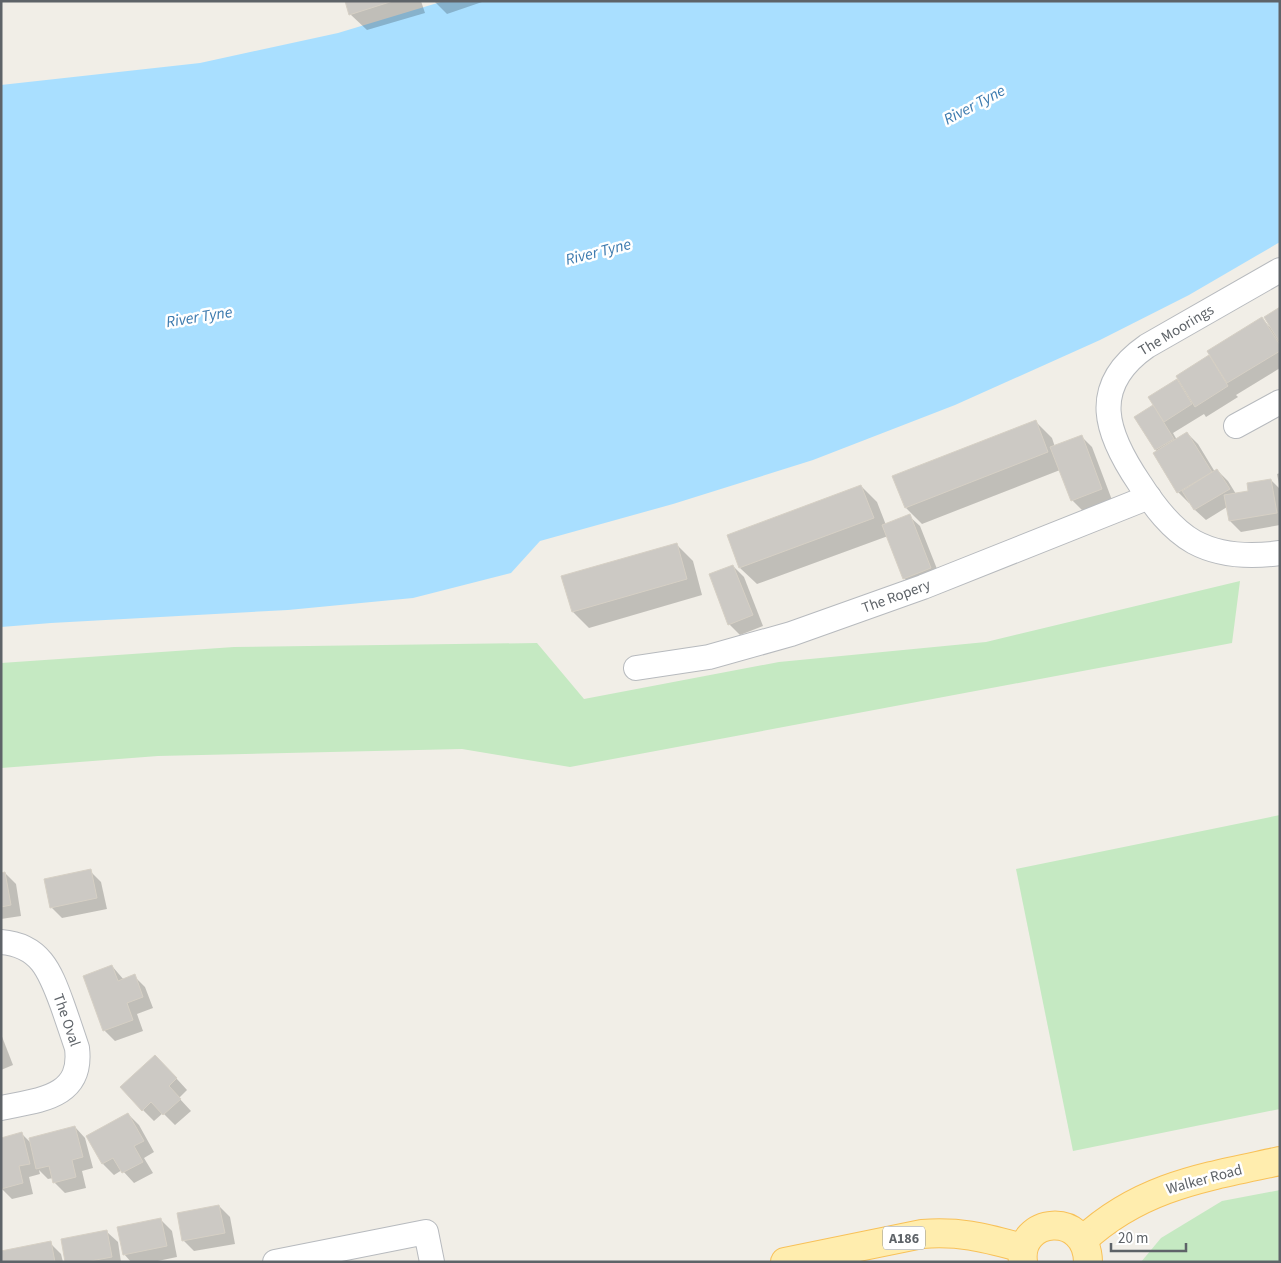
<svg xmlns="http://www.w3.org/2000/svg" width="1281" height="1263" viewBox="0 0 1281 1263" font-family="'Source Sans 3',sans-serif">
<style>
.green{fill:#c5e9c2}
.water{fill:#a9dfff}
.shadow{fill:#0003}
.building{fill:#ccc9c4;stroke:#d6d0c5}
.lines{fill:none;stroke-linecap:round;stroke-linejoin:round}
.minor-casing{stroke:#b7babe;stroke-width:26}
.primary-casing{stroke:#f8c158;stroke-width:30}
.minor{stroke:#fff;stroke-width:24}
.primary{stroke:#ffedae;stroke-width:28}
.labels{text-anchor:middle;stroke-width:5;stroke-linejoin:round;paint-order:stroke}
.shield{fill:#fff;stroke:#8e9295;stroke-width:1}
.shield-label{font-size:14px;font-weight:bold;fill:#5e6368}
.street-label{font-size:15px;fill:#5e6368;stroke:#fff}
.water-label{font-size:16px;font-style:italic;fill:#3c7aae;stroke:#fff}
</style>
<rect width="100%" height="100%" fill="#f1eee7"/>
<g class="green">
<path d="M 1240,581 L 1232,643 L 570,767 L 462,749 L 158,756 L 1,768 L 1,663 L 234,647 L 537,643 L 584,699 L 779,662 L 986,642 Z"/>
<path d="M 1280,815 L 1280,1109 L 1073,1151 L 1016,869 Z"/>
<path d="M 1280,1190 L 1280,1262 L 1141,1262 L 1161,1238 L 1222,1201 Z"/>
</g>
<path class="water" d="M 444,1 L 1280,1 L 1280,242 L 1189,295 L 1100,340 L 955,405 L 813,460 L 673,504 L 540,541 L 511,573 L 413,598 L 288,610 L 51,623 L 1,627 L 1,85 L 200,63 L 338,33 Z"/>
<g class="shadow">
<path d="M 346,1 L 421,1 L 425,13 L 367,30 L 350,14 Z"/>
<path d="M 434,1 L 485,1 L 447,14 Z"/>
<path d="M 1280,309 L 1280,368 L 1236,395 L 1238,397 L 1206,417 L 1204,414 L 1173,433 L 1177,440 L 1187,433 L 1198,444 L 1215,472 L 1217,470 L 1228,481 L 1236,494 L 1249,492 L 1271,480 L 1280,489 L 1277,474 L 1280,473 L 1280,525 L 1241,532 L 1230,521 L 1227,507 L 1206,520 L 1195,510 L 1190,502 L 1189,503 L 1178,492 L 1157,452 L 1136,417 L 1155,406 L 1150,397 L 1179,379 L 1177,376 L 1212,355 L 1262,319 L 1271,328 Z"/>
<path d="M 1036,422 L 1052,438 L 1055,447 L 1081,436 L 1092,447 L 1112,500 L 1083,511 L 1072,500 L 1060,470 L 922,524 L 906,508 Z"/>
<path d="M 861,486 L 877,502 L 886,525 L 909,516 L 920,526 L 941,579 L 915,589 L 904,578 L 888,536 L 757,584 L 740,568 L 728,536 Z"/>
<path d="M 676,544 L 693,561 L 702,595 L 589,628 L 573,612 Z"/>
<path d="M 733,566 L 744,577 L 763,626 L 740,635 L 729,624 Z"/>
<path d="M 90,871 L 101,882 L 107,909 L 62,918 L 51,907 Z"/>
<path d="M 5,873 L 16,884 L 21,916 L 1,919 L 1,874 Z"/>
<path d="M 112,966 L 124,980 L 134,976 L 145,987 L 153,1008 L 137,1014 L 143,1031 L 115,1041 L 104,1030 Z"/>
<path d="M 1,1034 L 13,1065 L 1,1070 Z"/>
<path d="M 166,1067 L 187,1090 L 179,1098 L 191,1111 L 175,1125 L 163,1113 L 154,1121 L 143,1110 Z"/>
<path d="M 128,1114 L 139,1125 L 154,1152 L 144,1158 L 153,1173 L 134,1183 L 122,1170 L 114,1175 L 103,1164 L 88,1137 Z"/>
<path d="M 75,1127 L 85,1138 L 93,1168 L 82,1171 L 86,1188 L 65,1193 L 54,1182 L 53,1178 L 48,1179 L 39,1170 L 40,1174 L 29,1177 L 33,1194 L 12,1199 L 1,1188 L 22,1134 L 31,1143 Z"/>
<path d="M 219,1206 L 230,1217 L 235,1244 L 194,1251 L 183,1240 Z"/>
<path d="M 161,1220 L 172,1231 L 177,1257 L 153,1262 L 131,1262 L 124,1254 Z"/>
<path d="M 107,1232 L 118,1242 L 121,1262 L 66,1262 Z"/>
<path d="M 50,1243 L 61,1254 L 63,1262 L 2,1262 Z"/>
</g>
<g class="building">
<path d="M 345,1 L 393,1 L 349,15 Z"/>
<path d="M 1280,307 L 1280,343 L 1264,317 Z"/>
<path d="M 1262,317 L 1280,345 L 1280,351 L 1227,383 L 1207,351 Z"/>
<path d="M 1209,355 L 1228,386 L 1195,407 L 1176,376 Z"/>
<path d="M 1177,379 L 1192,404 L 1164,422 L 1148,397 Z"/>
<path d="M 1153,405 L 1174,439 L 1155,450 L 1134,417 Z"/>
<path d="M 1036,420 L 1048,452 L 905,508 L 892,476 Z"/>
<path d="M 1187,432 L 1212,472 L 1177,493 L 1153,453 Z"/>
<path d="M 1082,435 L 1102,489 L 1071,501 L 1050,447 Z"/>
<path d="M 1217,469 L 1230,489 L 1194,510 L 1182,491 Z"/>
<path d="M 1271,479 L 1277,513 L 1229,521 L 1224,495 L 1248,491 L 1247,483 Z"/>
<path d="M 861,485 L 874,518 L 739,568 L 727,535 Z"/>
<path d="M 910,514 L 931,568 L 903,579 L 882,525 Z"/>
<path d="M 677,543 L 687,579 L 572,612 L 561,576 Z"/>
<path d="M 733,565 L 753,615 L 728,625 L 709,574 Z"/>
<path d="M 91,869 L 97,898 L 50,908 L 44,879 Z"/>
<path d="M 5,872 L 11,905 L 1,907 L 1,873 Z"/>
<path d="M 112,965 L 118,981 L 135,974 L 143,997 L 127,1003 L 133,1020 L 103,1031 L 83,976 Z"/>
<path d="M 155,1055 L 177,1078 L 169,1086 L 181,1099 L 163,1115 L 151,1102 L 142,1111 L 120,1087 Z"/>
<path d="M 128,1113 L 144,1141 L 134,1146 L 143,1162 L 122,1173 L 113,1158 L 102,1164 L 86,1136 Z"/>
<path d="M 75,1126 L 83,1157 L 72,1160 L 76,1177 L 53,1183 L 49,1166 L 36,1169 L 29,1138 Z"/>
<path d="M 22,1132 L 30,1164 L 19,1166 L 23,1183 L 1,1189 L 1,1138 Z"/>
<path d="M 219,1205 L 225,1233 L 182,1241 L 177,1213 Z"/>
<path d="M 161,1218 L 167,1246 L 123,1255 L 117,1227 Z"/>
<path d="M 107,1230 L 112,1257 L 85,1262 L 65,1262 L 61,1239 Z"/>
<path d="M 51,1241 L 55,1262 L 1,1262 L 1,1251 Z"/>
</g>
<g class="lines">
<g class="minor-casing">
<g id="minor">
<path d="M 1280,270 L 1147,346 C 1088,387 1106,434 1140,484 C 1154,506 1171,529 1194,542 C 1220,556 1251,557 1280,553"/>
<path d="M 1236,426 L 1280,402"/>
<path d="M 636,668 L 709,657 L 791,634 L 923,587 L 1149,497"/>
<path d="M 1,942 C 40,945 50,971 62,1004 C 67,1018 72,1033 77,1048 C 83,1098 39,1100 1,1108"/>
<path d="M 275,1262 L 426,1232 L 432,1262"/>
</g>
</g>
<g class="primary-casing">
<g id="primary">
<path d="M 1083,1240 C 1141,1186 1206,1177 1280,1161"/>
<path d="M 785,1262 L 922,1234 C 962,1231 985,1238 1023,1248"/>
<path d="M 1023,1262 C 1017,1217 1087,1210 1088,1262"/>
</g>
</g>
<use href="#minor" class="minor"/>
<use href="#primary" class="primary"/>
</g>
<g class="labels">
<rect class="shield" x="883" y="1226.5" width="42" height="23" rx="4"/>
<g class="shield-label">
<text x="904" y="1243">A186</text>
</g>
<g class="street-label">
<text transform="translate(1176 330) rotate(-31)" y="5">The Moorings</text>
<text transform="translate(896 596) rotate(-20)" y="5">The Ropery</text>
<text transform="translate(67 1020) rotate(71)" y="5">The Oval</text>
<text transform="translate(1204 1179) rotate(-15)" y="5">Walker Road</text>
</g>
<g class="water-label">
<text transform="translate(974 104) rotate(-28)" y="6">River Tyne</text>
<text transform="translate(598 251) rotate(-14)" y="6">River Tyne</text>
<text transform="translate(199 316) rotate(-9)" y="6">River Tyne</text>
</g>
</g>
<rect width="1281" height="1263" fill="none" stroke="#5e6368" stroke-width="5"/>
<path d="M1111 1243v8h75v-8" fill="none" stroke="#5e6368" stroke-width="2.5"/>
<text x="1118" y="1243" font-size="15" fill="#5e6368" stroke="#ffffff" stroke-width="4" paint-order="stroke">20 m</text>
</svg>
